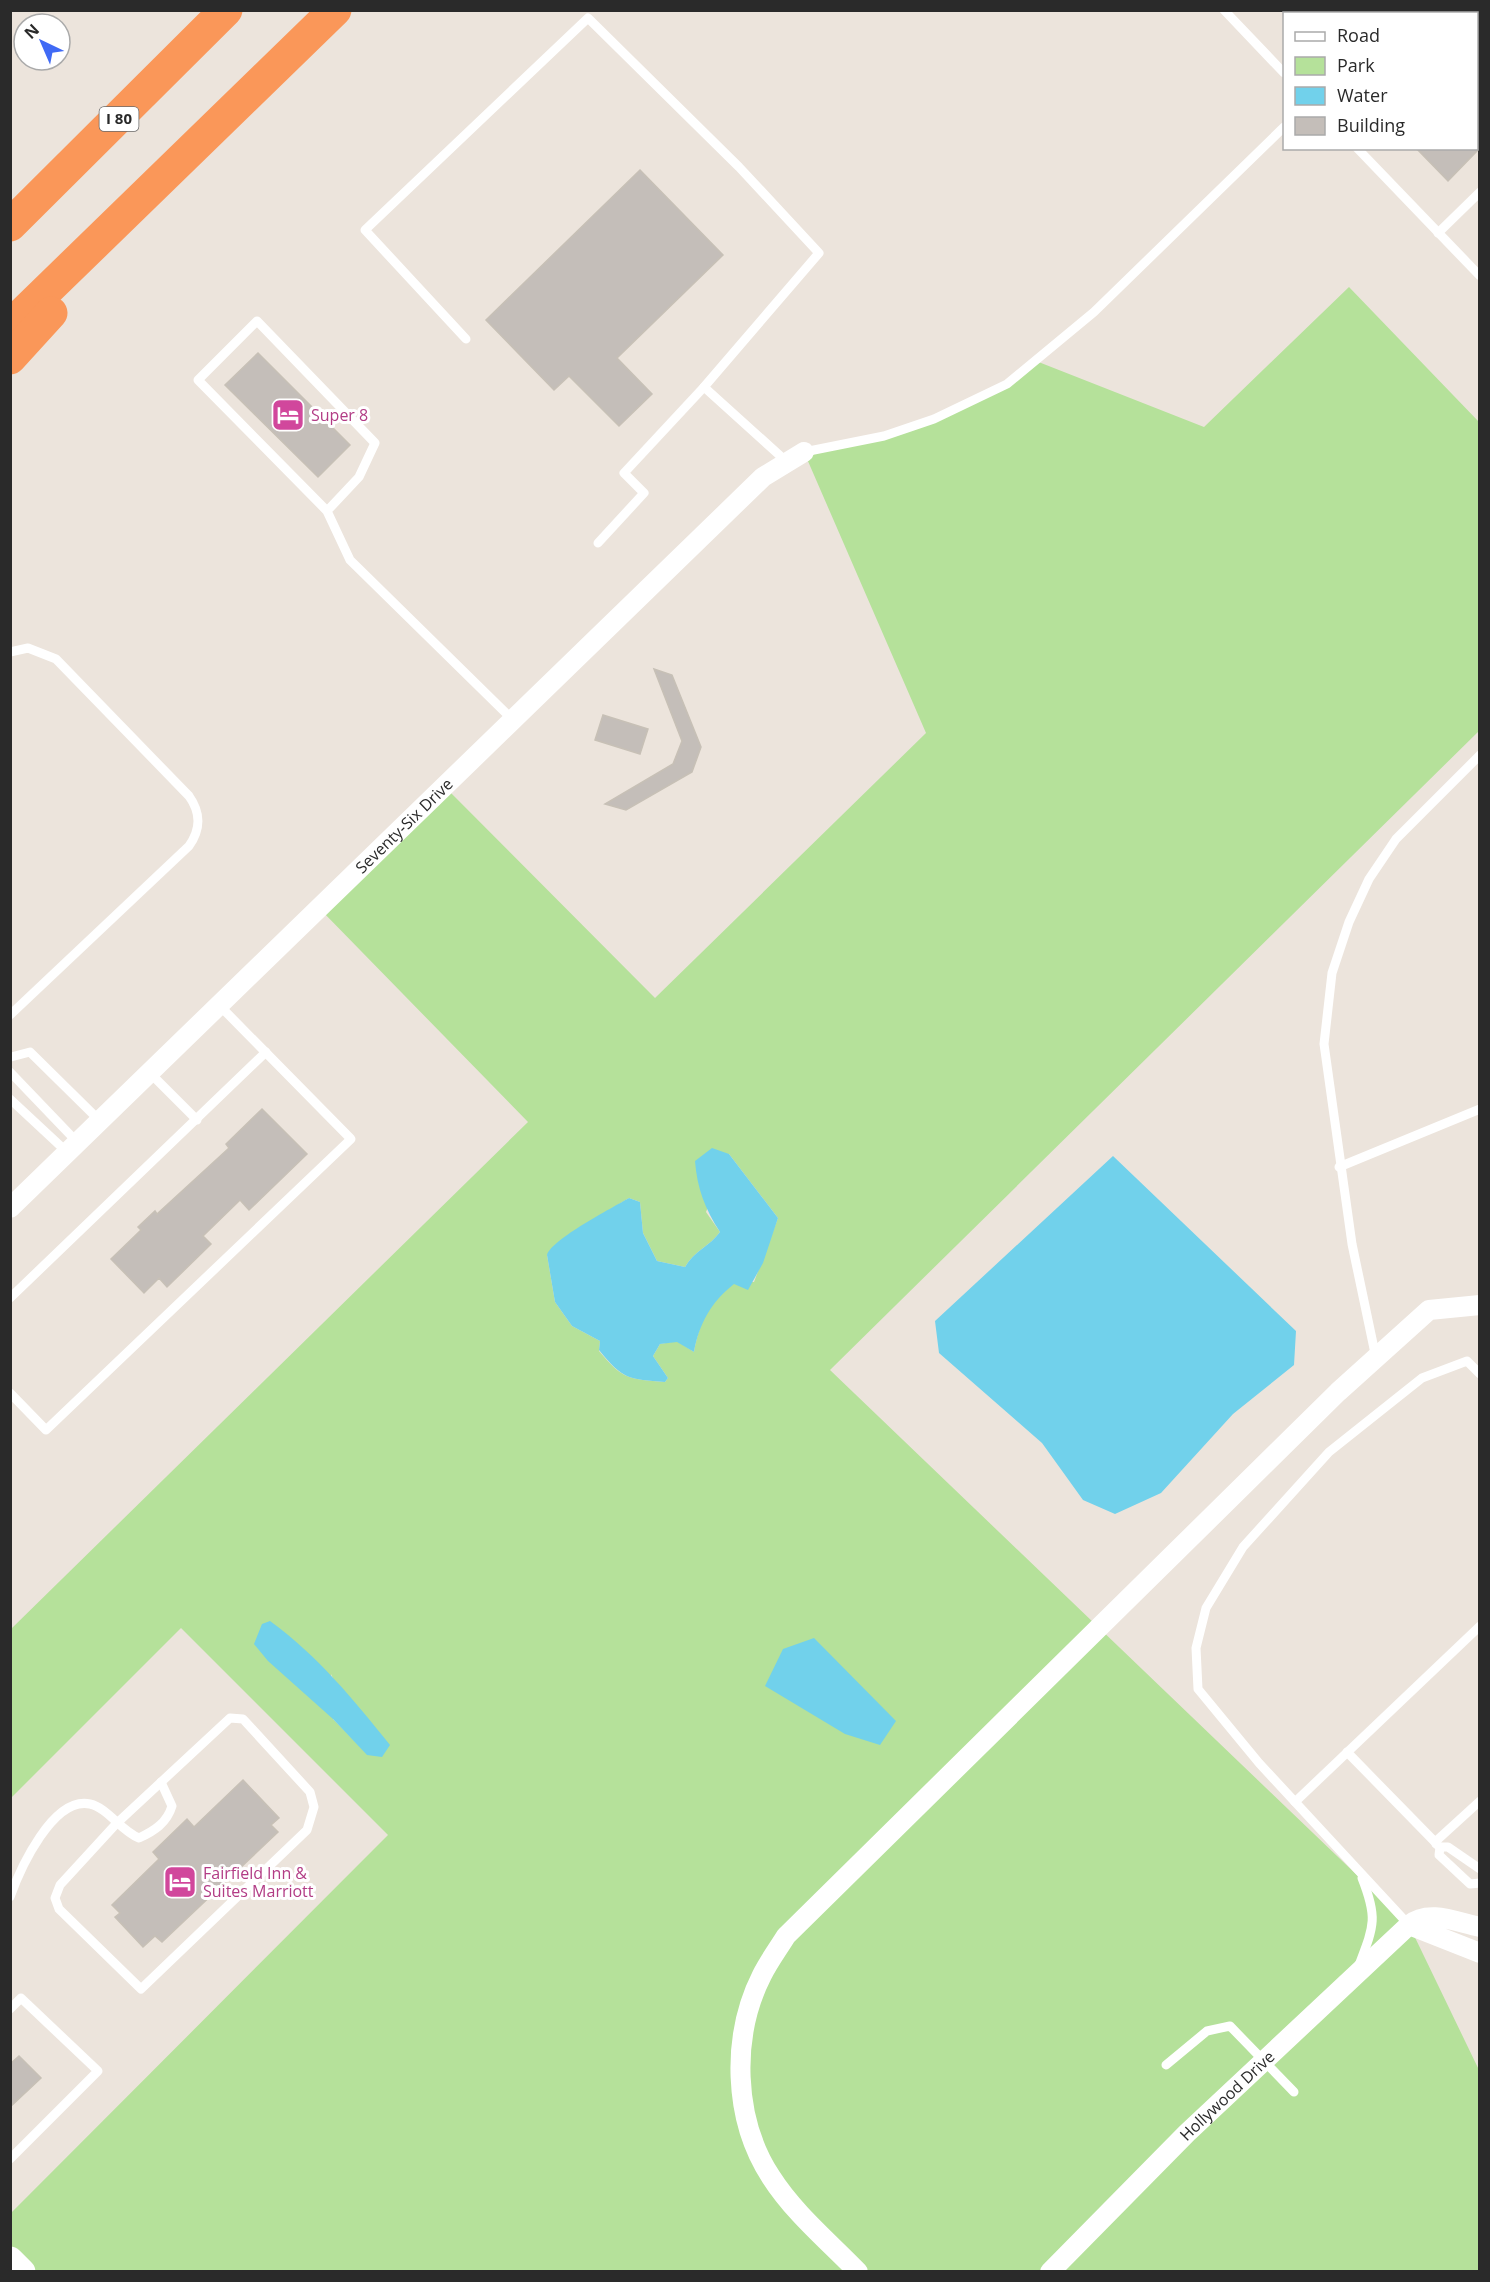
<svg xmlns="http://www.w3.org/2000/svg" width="1490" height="2282" viewBox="0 0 1490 2282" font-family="'Open Sans',sans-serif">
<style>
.green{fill:#b5e19a;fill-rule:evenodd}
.water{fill:#71d1eb}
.building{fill:#c4beb9;stroke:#c7c0b6;stroke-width:1.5}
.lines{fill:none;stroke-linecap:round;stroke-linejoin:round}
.service{stroke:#fff;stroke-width:9}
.minor{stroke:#fff;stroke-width:20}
.secondary{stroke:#fff;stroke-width:27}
.motorway{stroke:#fa9759;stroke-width:33}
.labels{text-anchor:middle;stroke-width:6;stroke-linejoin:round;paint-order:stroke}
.shield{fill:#fff;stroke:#6a6a6a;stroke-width:1.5}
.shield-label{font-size:15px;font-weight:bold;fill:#2a2a2a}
.hotel-label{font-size:16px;fill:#b23c85;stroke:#fff;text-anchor:start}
.street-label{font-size:16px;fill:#2a2a2a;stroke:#fff}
</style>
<rect width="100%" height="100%" fill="#ece4dc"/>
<path class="green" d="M 1349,287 L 1479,422 L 1479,731 L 830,1370 L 1409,1925 L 1479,2070 L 1479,2271 L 11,2271 L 11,2213 L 388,1835 L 181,1628 L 11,1798 L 11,1629 L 528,1122 L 319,908 L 444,786 L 655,998 L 926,733 L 804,452 L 884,436 L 974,401 L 1036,361 L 1204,427 ZM 729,1154 L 778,1218 L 754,1282 C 749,1282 740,1282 735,1283 C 710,1292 698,1329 694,1352 L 677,1341 L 660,1344 L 653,1356 L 668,1378 L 665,1382 C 629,1379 623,1380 599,1351 L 600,1341 L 572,1326 L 555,1302 L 547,1255 L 573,1232 L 629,1198 L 640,1202 L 643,1233 L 657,1261 L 685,1267 C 694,1251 710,1246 720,1232 L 706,1212 ZM 331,1674 L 367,1754 L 333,1719 Z"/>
<g class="water">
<path d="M 712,1148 L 729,1154 L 778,1218 L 763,1263 L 748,1290 L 734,1284 C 711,1302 699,1324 694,1352 L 677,1342 L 660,1344 L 653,1356 L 668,1378 L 665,1382 C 629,1379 623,1380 599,1350 L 600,1341 L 572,1326 L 555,1302 L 547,1255 C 552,1239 612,1208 629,1198 L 640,1202 L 643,1233 L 657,1261 L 685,1267 C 694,1251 710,1246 720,1232 C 705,1209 697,1188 695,1161 Z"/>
<path d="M 1113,1156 L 1296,1331 L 1294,1365 L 1233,1414 L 1161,1493 L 1115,1514 L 1083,1500 L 1042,1443 L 939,1353 L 935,1321 Z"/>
<path d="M 270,1621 C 317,1655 354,1700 390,1745 L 382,1757 L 367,1755 L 333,1719 L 268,1661 L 254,1644 L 262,1624 Z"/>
<path d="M 814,1638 L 896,1721 L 880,1745 L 845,1734 L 765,1686 L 783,1649 Z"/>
</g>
<g class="building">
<path d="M 1416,148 L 1479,148 L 1479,149 L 1448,181 Z"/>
<path d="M 640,170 L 723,255 L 617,358 L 652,394 L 619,426 L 569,376 L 554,390 L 486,320 Z"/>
<path d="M 258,353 L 350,445 L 318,477 L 225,385 Z"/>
<path d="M 654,669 L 672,675 L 701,747 L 692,772 L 626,810 L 605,804 L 673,764 L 682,741 Z"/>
<path d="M 603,715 L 648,729 L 640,754 L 595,740 Z"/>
<path d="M 262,1109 L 307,1154 L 249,1210 L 240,1200 L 203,1236 L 211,1244 L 167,1287 L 159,1278 L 144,1293 L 111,1259 L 141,1230 L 138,1227 L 155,1211 L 157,1214 L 229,1148 L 226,1144 Z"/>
<path d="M 243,1780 L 279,1818 L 271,1825 L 278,1832 L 162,1942 L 155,1936 L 143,1947 L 115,1917 L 120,1913 L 112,1905 L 159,1859 L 153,1852 L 187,1819 L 194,1827 Z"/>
<path d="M 19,2056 L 41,2078 L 10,2107 L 10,2064 Z"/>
</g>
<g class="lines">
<g class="service">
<path d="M 1224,10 L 1284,73"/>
<path d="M 1337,14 L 1340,10"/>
<path d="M 1476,35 L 1480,32"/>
<path d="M 1357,148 L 1480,276"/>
<path d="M 1438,233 L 1480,192"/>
<path d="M 466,339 L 365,230 L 588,18 L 739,167 L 819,253 L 704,387 L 787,462"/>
<path d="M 804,452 L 884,436 L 934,419 L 1007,384 L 1094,312 L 1284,127"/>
<path d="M 327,511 L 359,477 L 375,443 L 257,321 L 198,380 L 327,511 L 350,560 L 512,719"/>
<path d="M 598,543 L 644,493 L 624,473 L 704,387"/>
<path d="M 10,652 L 28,648 L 56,659 L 189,796 C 201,813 201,829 189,846 L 10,1015"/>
<path d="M 11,1057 L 30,1052 L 100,1121"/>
<path d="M 10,1072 L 78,1143"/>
<path d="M 150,1073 L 197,1120"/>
<path d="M 10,1099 L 68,1153"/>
<path d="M 1339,1167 L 1480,1109"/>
<path d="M 10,1298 L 266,1052"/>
<path d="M 1376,1358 L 1352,1244 L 1324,1044 L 1332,973 L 1349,922 L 1369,879 L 1396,839 L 1480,755"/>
<path d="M 10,1393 L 46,1430 L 351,1139 L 219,1005"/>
<path d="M 230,1718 L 243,1719 L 310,1792 L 314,1807 L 307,1830 L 141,1989 L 59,1909 L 55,1898 L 60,1885 L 116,1824 Z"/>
<path d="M 1347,1752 L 1435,1842 L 1480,1801"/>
<path d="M 1295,1802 L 1480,1626"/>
<path d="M 1436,1844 L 1440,1847 L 1448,1847 L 1480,1869"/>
<path d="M 1440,1847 L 1439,1855 L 1470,1884 L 1480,1883"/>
<path d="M 10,1897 C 20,1869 53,1796 90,1804 C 108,1808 121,1831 139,1838 C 154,1831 167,1823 172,1806 L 161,1782"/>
<path d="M 1409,1925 L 1259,1763 L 1198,1689 L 1196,1648 L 1206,1608 L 1243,1547 L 1329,1452 L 1422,1378 L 1467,1361 L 1480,1374"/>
<path d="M 1359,1965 C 1374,1926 1378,1918 1362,1878"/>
<path d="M 10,2009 L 21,1998 L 98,2071 L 10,2159"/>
<path d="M 1166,2065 L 1207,2031 L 1230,2026 L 1294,2092"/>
</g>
<g class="minor">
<path id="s1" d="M 10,1208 L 763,477 L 804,452"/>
<path d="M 1480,1927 C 1456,1922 1429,1909 1409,1925 L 1480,1953"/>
<path d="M 858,2272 C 828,2241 794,2213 771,2177 C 733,2119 731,2036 762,1975 C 769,1961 778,1949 786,1936 L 1338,1392 L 1429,1310 L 1480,1305"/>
<path id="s2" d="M 1050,2272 L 1187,2133 L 1409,1925"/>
</g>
<path class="secondary" d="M 10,2260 L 22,2272"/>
<g class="motorway">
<path d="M 10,225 L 226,10"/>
<path d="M 10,326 L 335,10"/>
<path d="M 10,358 L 51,313"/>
</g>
</g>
<defs>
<g id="hotel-square" transform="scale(1.725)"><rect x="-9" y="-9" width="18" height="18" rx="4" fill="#d1479c" stroke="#fff"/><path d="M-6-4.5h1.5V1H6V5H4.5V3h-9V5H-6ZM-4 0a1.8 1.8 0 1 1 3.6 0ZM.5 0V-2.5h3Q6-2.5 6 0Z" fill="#fff"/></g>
</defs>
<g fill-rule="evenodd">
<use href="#hotel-square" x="288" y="415"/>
<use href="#hotel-square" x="180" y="1882"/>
</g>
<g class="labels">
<rect class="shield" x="99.5" y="107" width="39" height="24" rx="4.5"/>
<g class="shield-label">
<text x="119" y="124">I 80</text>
</g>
<g class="hotel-label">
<text x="311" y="421">Super 8</text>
<text x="203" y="1879">Fairfield Inn &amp;<tspan x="203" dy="18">Suites Marriott</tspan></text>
</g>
<g class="street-label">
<text dy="6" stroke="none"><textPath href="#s1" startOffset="549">Seventy-Six Drive</textPath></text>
<text dy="6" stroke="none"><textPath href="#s2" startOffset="250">Hollywood Drive</textPath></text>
</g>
</g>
<rect width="1490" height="2282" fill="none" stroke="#2a2a2a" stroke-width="24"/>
<rect x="1283" y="12" width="195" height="138" fill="#ffffff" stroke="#aaaaaa" stroke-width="1.5"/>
<rect x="1295" y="32" width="30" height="9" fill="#ffffff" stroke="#aaaaaa" stroke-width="1.5"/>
<text x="1337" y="42" font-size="18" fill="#2a2a2a">Road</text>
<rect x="1295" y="57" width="30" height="18" fill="#b5e19a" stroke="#aaaaaa" stroke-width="1.5"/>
<text x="1337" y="72" font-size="18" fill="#2a2a2a">Park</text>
<rect x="1295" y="87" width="30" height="18" fill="#71d1eb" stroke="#aaaaaa" stroke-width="1.5"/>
<text x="1337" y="102" font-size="18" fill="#2a2a2a">Water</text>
<rect x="1295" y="117" width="30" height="18" fill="#c4beb9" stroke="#aaaaaa" stroke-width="1.5"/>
<text x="1337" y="132" font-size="18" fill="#2a2a2a">Building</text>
<g transform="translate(42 42) rotate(316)"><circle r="28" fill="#ffffff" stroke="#aaaaaa" stroke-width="1.5"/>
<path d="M0-4.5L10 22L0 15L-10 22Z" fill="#406af5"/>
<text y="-9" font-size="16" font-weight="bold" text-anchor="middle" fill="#2a2a2a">N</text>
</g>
</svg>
